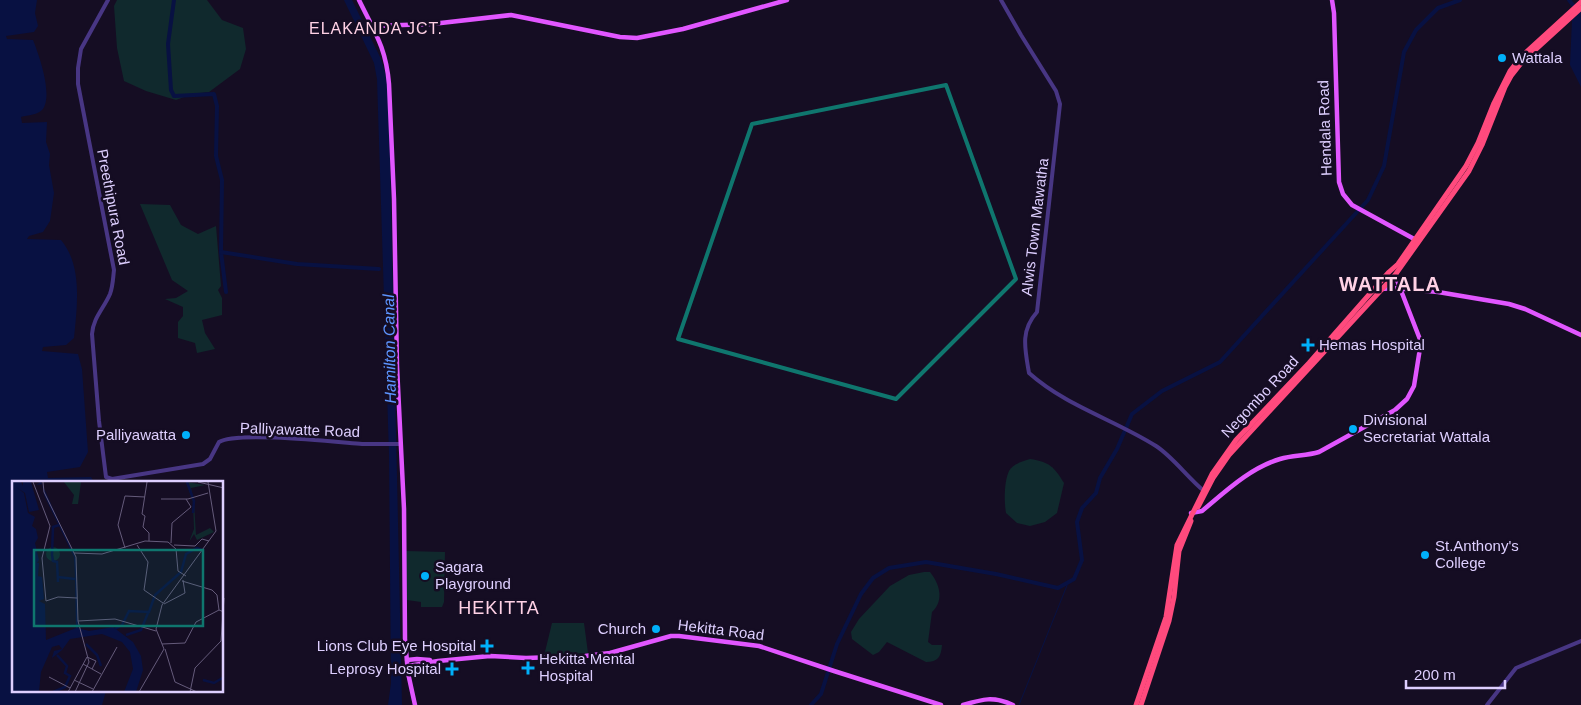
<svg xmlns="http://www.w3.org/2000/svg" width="1581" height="705" viewBox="0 0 1581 705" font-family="Helvetica,sans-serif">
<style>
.green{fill:#10292d}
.water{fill:#081142}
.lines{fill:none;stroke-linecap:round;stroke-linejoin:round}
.stream{stroke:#081142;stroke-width:1}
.canal{stroke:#081142;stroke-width:4}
.minor{stroke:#483684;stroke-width:4}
.major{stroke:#e156ff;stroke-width:4.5}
.highway{stroke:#ff4a7d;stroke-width:5}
.marked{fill:none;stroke:#0f766e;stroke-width:4;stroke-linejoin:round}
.poi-dot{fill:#00b0fa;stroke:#150d23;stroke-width:2}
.labels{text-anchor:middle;stroke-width:5;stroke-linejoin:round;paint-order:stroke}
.poi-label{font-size:15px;fill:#decfff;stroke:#150d23;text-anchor:start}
.street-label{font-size:15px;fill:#decfff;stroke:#150d23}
.neighbourhood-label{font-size:16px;letter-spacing:1px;fill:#ffd1e5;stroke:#150d23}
.water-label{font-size:16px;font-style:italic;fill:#5d94ff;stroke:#150d23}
.quarter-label{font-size:18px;letter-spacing:1px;fill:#ffd1e5;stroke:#150d23}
.district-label{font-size:20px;font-weight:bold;letter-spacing:1px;fill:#ffd1e5;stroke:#150d23}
.inset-river{fill:none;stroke:#081142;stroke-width:2.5}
.inset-road{fill:none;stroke:#655b7b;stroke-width:1}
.view{fill:#0f766e;fill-opacity:0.15;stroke:#0f766e;stroke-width:2.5}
.inset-edge{fill:none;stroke:#decfff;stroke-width:2.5}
</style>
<rect width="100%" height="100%" fill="#150d23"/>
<g class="green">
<path d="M 117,0 L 207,0 L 222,20 L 243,28 L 246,49 L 240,69 L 209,92 L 192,94 L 176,100 L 146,91 L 124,81 L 117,48 L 114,6 Z"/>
<path d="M 140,204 L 170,205 L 181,225 L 198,234 L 216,226 L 221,286 L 218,290 L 222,298 L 222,315 L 202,320 L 205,333 L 215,349 L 197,353 L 195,343 L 178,338 L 178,322 L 183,316 L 183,307 L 165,299 L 176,298 L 188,291 L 172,280 Z"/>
<path d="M 1030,459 C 1050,462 1054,467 1064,483 L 1057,513 L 1045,522 L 1030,526 L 1017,523 L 1006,513 C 1004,501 1004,482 1009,471 C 1013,464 1023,461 1030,459 Z"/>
<path d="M 405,551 L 445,552 L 444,602 L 442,607 L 421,607 L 421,602 L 407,600 Z"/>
<path d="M 924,572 L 930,572 C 939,583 945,600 932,612 L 928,642 L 932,645 L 942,645 C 941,657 938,662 926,662 L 887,642 L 879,652 L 873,655 L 852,639 L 851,632 L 859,619 L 890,586 L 909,575 Z"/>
<path d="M 552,623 L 584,623 L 588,653 L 544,656 Z"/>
</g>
<g class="water">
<path d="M 0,0 L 37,0 L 35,13 L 38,26 L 34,32 L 6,36 L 7,39 L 33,40 C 39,55 53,94 43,109 C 38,115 28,115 21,117 L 22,123 L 47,122 L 46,142 L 50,154 L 49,165 L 54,193 L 50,221 L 43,232 L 29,236 L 27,239 L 61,240 C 83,266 77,307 74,338 L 66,345 L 43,347 L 42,351 L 78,354 L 82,369 L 88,452 L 80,467 L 47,472 L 48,478 L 91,477 L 94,482 L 14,482 L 14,691 L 106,691 L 102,705 L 0,705 Z"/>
<path d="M 344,0 L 352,0 L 381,59 L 387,79 L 389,111 L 402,705 L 388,705 L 391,683 L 389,454 L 377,79 L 374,63 Z"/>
<path d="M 1581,12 L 1581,87 L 1570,65 L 1572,20 Z"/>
</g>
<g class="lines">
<path class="stream" d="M 1019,705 L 1068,583"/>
<g class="canal">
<path d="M 174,0 L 168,44 L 171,90 L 174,96 L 214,94 L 217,106 L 216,156 L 222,180 L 221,252 L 226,292"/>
<path d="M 1569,0 L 1581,15"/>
<path d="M 221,252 L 297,264 L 379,269"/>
<path d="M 811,705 L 821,694 L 837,644 L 861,594 L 873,578 L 889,568 L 926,562 L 996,574 L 1058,588 L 1074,579 L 1082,560 L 1077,522 L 1082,508 L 1096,493 L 1100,478 L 1117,449 L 1132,414 L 1162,391 L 1220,362 L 1368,200 L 1384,166 L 1404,52 L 1416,30 L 1438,8 L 1460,0"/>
</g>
<g class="minor">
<path d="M 108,0 L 81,49 L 78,68 L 78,84 L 114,270 C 113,278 113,286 110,294 C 104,308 93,318 92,334 L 99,421 L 106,477 L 112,479 L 203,464 L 210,459 L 219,442 C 236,431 336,442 362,444 C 375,444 388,444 401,444"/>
<path d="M 1001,0 L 1021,35 L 1056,91 L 1060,104 L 1037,312 C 1020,331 1025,349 1029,373 C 1066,406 1115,420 1156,446 C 1173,457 1188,478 1204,491"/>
<path d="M 1487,705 L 1516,668 L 1581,641"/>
</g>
<g class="major">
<path d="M 359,0 C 374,31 386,47 389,84 L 394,199 L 397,366 L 404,509 L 405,639 L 408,673 L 415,705"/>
<path d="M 1332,0 L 1334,13 L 1339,182 L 1343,194 L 1352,205 L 1416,240"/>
<path d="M 373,26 L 432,24 L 511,15 L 620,37 L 637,38 L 683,29 L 787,0"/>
<path d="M 1382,289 L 1393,288 L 1438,292 L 1509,304 L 1525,309 L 1581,335"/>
<path d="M 1191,513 L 1202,511 C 1226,491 1250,468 1280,459 C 1293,455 1306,456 1319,452 L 1395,410 L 1407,399 L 1414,386 L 1421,342 L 1395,275"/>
<path d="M 407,660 L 417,659 L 430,660"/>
<path d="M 408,666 L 438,661 L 490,656 L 526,658 L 585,656 L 610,653 L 671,636 L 679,636 L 759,646 L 834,671 L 941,705"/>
<path d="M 963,705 C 983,699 993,696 1013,705"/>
</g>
<g class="highway">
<path d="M 1198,507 L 1213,478 L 1229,455 L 1395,275 L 1469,171 L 1482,145 L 1505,87 L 1511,76 L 1522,62 L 1581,8"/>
<path d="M 1136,705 L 1166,617 L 1177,545 L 1212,474 L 1236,440 L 1309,363 L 1389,272 L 1398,264 L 1466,166 L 1478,143 L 1494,103 L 1510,71 L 1521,57 L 1581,2"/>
<path d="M 1141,705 L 1169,621 L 1174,597 L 1179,551 L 1191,521"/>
</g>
</g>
<path class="marked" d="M 946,85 L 1016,279 L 896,399 L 678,339 L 752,124 Z"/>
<g class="poi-dot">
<circle cx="1502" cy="58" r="5"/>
<path d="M1305.5 337.5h5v5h5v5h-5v5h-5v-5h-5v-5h5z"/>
<circle cx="1353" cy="429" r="5"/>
<circle cx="186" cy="435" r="5"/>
<circle cx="1425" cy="555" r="5"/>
<circle cx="425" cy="576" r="5"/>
<circle cx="656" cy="629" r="5"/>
<path d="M484.5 638.5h5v5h5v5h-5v5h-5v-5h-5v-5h5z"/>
<path d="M525.5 660.5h5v5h5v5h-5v5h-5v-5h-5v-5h5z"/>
<path d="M449.5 661.5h5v5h5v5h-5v5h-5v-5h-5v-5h5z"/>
</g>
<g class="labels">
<g class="poi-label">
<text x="1512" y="63">Wattala</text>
<text x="1319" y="350">Hemas Hospital</text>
<text x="1363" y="425">Divisional<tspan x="1363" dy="17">Secretariat Wattala</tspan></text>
<text x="176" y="440" text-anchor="end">Palliyawatta</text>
<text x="1435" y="551">St.Anthony's<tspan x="1435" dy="17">College</tspan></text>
<text x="435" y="572">Sagara<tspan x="435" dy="17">Playground</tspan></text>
<text x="646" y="634" text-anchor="end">Church</text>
<text x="476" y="651" text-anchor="end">Lions Club Eye Hospital</text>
<text x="539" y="664">Hekitta Mental<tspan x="539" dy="17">Hospital</tspan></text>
<text x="441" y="674" text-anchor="end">Leprosy Hospital</text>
</g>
<g class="street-label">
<text transform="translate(1325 128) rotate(-92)" y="5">Hendala Road</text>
<text transform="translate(113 207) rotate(79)" y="5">Preethipura Road</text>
<text transform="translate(1035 227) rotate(-83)" y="5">Alwis Town Mawatha</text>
<text transform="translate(1260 397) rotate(-47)" y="5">Negombo Road</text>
<text transform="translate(300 430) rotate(2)" y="5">Palliyawatte Road</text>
<text transform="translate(721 630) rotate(7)" y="5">Hekitta Road</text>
</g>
<g class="neighbourhood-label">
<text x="376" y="34">ELAKANDA JCT.</text>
</g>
<g class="water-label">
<text transform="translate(389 349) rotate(-91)" y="6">Hamilton Canal</text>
</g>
<g class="quarter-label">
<text x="499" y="614">HEKITTA</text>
</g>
<g class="district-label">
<text x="1390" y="291">WATTALA</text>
</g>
</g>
<g transform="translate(12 481)">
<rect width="211" height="211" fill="#150d23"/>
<path d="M 52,1 L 69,1 L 66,23 L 60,23 L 62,14 ZM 174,1 L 193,4 L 179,7 L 182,21 L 184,54 L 198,47 L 202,51 L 185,59 L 182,53 L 177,61 L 182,48 L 181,21 ZM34 73a7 7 0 1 1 14 0a7 7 0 1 1-14 0Z" fill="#10292d"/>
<path d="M 0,1 L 9,1 L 11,5 L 11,1 L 19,1 L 27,29 L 17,31 L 13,12 L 4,6 L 12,12 L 16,32 L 23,36 L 20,45 L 24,48 L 26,57 L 23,62 L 27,79 L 25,82 L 27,82 L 26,95 L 30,96 L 32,118 L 27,120 L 33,123 L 34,159 L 64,147 L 63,98 L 62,76 L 32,14 L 30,3 L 24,4 L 29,1 L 64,78 L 66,147 L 77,150 L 101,146 L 121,161 L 129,175 L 131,189 L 124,211 L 112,211 L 121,188 L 118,171 L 110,161 L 90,153 L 58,158 L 50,169 L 40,177 L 39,180 L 42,170 L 50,168 L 47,164 L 40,166 L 29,191 L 27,210 L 0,211 Z" fill="#081142"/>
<path class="inset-river" d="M 175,1 L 182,20 L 181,32M 46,96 L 63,98M 46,101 L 45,81 L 41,80 L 40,74 L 41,46 L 47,44M 103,148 L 110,144 L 117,130 L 137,131 L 143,114 L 169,91 L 174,73 L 185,67 L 190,69M 114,154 L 129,149 L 136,132M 74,163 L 85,174 L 89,185M 191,199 L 202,202 L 212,196M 41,211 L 53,206 L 58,195 L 53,192 L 55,185 L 45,174"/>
<path class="inset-road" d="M 21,1 L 38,45 L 30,77 L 34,120 L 46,116 L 65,117M 31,1 L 32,11 L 64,76 L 66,140 L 77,181 L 63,211M 135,1 L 130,33 L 133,35 L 131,46 L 137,52 L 137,60M 186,1 L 212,7M 149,18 L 176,18 L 196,12M 159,62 L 160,42 L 179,26 L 174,18M 125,64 L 136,81 L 132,109 L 151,122M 162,64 L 183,65 L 190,58 L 197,60M 113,67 L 106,44 L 113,15 L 133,16M 62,72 L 90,73 L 133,60 L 156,61 L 164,68 L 166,90 L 174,95M 170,100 L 200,109 L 205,114 L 207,129 L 212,131M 152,123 L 173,112 L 171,99M 66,140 L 103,138 L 144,150M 150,163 L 173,162 L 184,141 L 207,129M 153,168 L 163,201 L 185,211M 71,183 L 89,193M 37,196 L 58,207M 62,199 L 81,208M 56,211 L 75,176 L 84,180 L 80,188M 80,211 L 105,166M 127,211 L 152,168 L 144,148 L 150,124 L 204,50 L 196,1M 178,211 L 183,187 L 209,160 L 212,117"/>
<path class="view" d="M 22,69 L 191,69 L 191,145 L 22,145 Z"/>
<rect width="211" height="211" class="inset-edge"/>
</g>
<path d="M1406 680v8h99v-8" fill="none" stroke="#decfff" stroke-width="2.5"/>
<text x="1414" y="680" font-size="15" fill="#decfff" stroke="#150d23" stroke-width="4" paint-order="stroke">200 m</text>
</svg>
